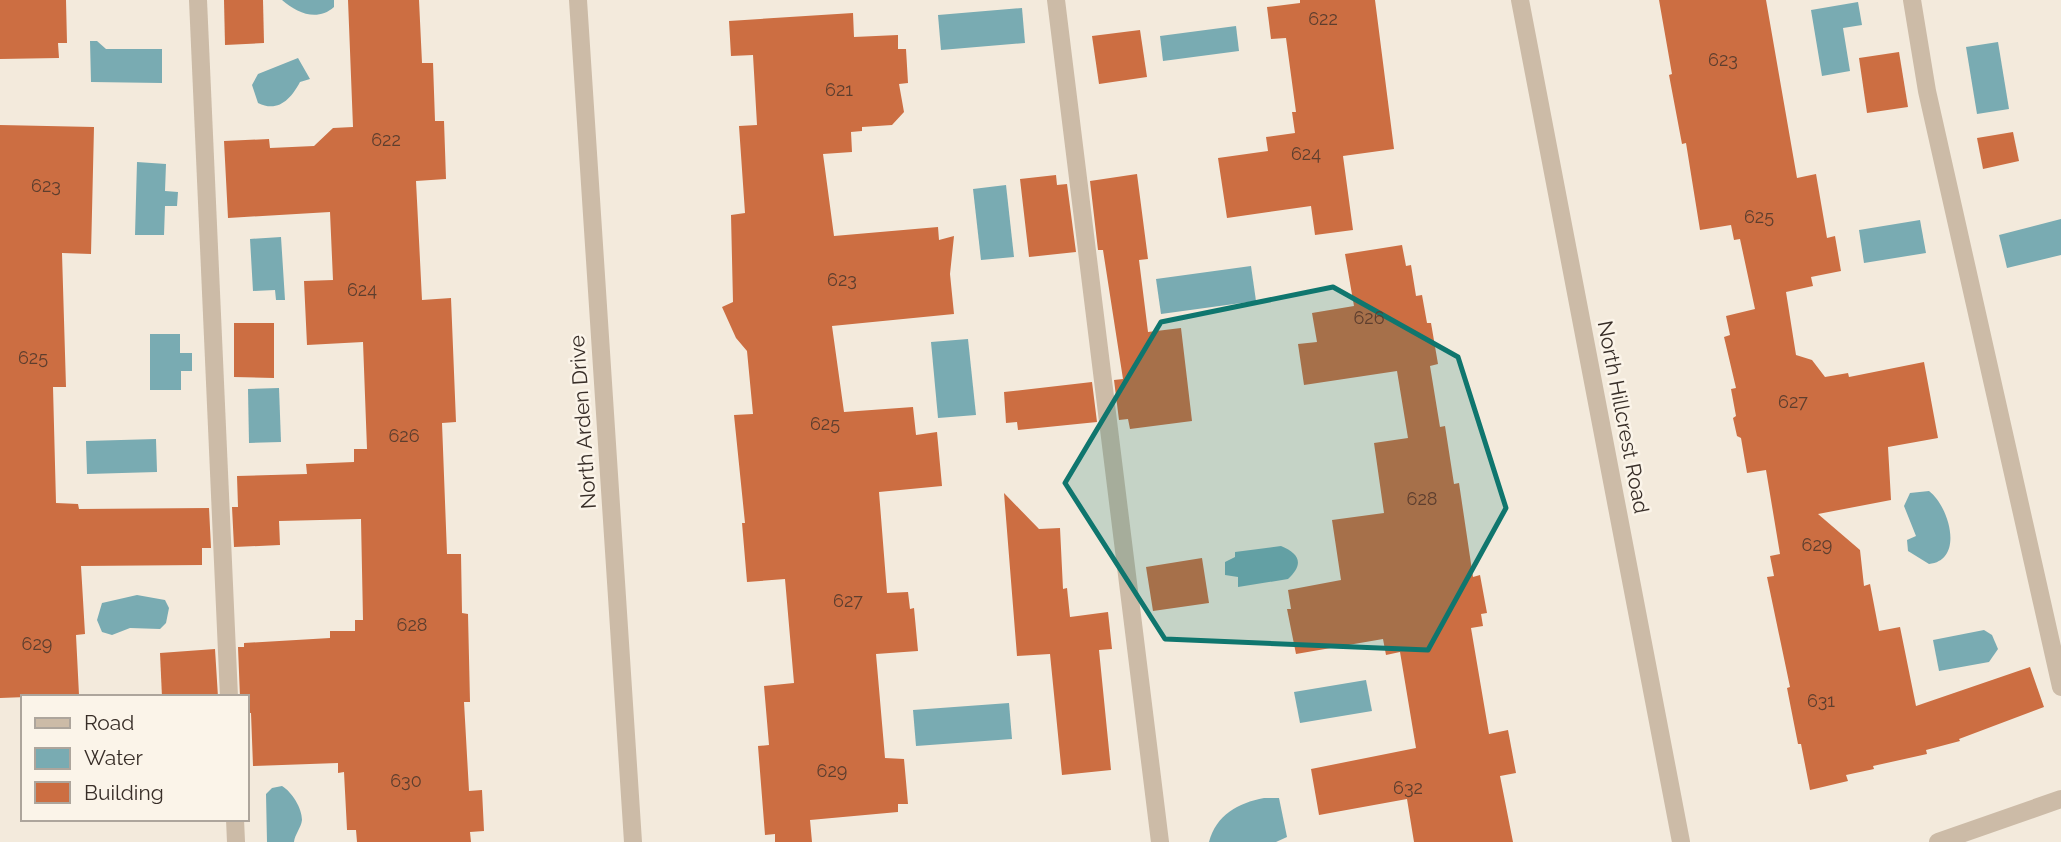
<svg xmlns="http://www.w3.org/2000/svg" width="2061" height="842" viewBox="0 0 2061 842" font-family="Raleway,sans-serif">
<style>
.water{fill:#79abb2}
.building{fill:#cc6e42}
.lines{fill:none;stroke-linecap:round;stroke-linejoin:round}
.service{stroke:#ccbba7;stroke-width:18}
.minor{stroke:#ccbba7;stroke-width:18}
.marked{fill:#0f766e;fill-opacity:0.2;stroke:#0f766e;stroke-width:5;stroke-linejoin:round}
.labels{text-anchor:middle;stroke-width:5;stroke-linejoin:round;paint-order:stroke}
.number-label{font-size:18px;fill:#5d3e2e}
.street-label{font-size:21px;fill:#382e28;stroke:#fbf4e9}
</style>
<rect width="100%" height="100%" fill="#f3eadc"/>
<g class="water">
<path d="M 282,0 L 334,0 L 334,7 C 317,22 297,13 282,0 Z"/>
<path d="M 1858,2 L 1862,25 L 1843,28 L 1850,71 L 1822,76 L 1811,10 Z"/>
<path d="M 1022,8 L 1025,43 L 941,50 L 938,15 Z"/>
<path d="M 1236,26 L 1239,51 L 1163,61 L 1160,36 Z"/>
<path d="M 90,41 L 97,41 L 106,49 L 162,49 L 162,83 L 91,82 Z"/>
<path d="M 1998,42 L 2009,109 L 1977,114 L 1966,47 Z"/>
<path d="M 298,58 L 310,79 L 300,82 C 291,99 278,113 258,103 L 252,85 L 258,74 Z"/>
<path d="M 137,162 L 166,164 L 165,191 L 178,192 L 177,206 L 165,206 L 164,235 L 135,235 Z"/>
<path d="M 1006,185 L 1014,257 L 981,260 L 973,189 Z"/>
<path d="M 2061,219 L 2061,255 L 2007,268 L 1999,235 Z"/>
<path d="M 1920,220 L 1926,253 L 1864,263 L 1859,230 Z"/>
<path d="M 281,237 L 285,300 L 276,300 L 275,290 L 253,291 L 250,239 Z"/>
<path d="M 1251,266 L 1256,301 L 1161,314 L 1156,279 Z"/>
<path d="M 150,334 L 180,334 L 180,353 L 192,353 L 192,371 L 181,371 L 181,390 L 150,390 Z"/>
<path d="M 968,339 L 976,415 L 938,418 L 931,342 Z"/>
<path d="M 279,388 L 281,442 L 249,443 L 248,389 Z"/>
<path d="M 156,439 L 157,472 L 87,474 L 86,441 Z"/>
<path d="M 1929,491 C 1949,506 1965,560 1929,564 L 1908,551 L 1907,540 L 1916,536 L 1904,506 L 1910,493 Z"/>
<path d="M 1281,546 C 1300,554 1304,564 1288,579 L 1238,587 L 1238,577 L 1225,575 L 1225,562 L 1235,557 L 1235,552 Z"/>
<path d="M 137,595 L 165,600 L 169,608 L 166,623 L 160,629 L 130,628 L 112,635 L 102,632 L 97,620 L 102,603 Z"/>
<path d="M 1984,630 L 1992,635 L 1998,649 L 1989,662 L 1939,671 L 1933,640 Z"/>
<path d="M 1366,680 L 1372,711 L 1300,723 L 1294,692 Z"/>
<path d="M 1009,703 L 1012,739 L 916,746 L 913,710 Z"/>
<path d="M 282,786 C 292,792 302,808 302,820 C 301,828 295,834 294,842 L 267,842 L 266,794 L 272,788 Z"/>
<path d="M 1264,798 L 1279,798 L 1287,837 L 1276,842 L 1209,842 C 1216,815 1238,803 1264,798 Z"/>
</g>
<g class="building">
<path d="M 0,0 L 66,0 L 67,43 L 58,43 L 59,58 L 0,59 Z"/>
<path d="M 224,0 L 263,0 L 264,43 L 225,45 Z"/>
<path d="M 348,0 L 419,0 L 422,63 L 433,63 L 435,121 L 444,121 L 446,179 L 416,181 L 422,300 L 451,298 L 456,422 L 442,423 L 447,554 L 461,554 L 462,613 L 468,614 L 470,702 L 464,702 L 469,791 L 482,790 L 484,831 L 470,832 L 471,842 L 357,842 L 356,830 L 347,830 L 344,772 L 338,773 L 338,763 L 253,766 L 251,713 L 247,713 L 247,697 L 240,697 L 238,647 L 244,647 L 244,643 L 330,638 L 330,631 L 355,631 L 355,620 L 363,620 L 361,519 L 279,521 L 280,545 L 234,547 L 232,507 L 238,507 L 237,476 L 307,474 L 306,464 L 354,462 L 354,449 L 367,449 L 363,342 L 307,345 L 304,281 L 333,280 L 330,212 L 228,218 L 224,141 L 269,139 L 270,148 L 314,146 L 333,128 L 353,127 Z"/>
<path d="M 1300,0 L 1375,0 L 1394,149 L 1343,156 L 1353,230 L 1315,235 L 1311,206 L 1227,218 L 1218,158 L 1268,151 L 1266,137 L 1295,133 L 1292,112 L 1296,112 L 1286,38 L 1271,39 L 1267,7 L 1300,3 Z"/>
<path d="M 1659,0 L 1766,0 L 1797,178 L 1816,174 L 1827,238 L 1835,236 L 1841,271 L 1811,277 L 1813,286 L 1786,292 L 1796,355 L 1812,360 L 1825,377 L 1848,373 L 1849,377 L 1924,362 L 1938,438 L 1888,447 L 1891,500 L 1818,514 L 1860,550 L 1864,586 L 1870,584 L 1879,631 L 1900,627 L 1916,706 L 2030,667 L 2044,707 L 1959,739 L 1960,741 L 1926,750 L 1927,754 L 1873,766 L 1874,769 L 1846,775 L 1848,781 L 1810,790 L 1801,744 L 1798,744 L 1787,688 L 1790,687 L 1767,577 L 1774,576 L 1770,556 L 1780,554 L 1766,470 L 1747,473 L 1741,438 L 1737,436 L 1733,418 L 1736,416 L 1731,389 L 1736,388 L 1724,337 L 1730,335 L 1726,316 L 1755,309 L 1740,239 L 1734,240 L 1731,225 L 1700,230 L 1686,143 L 1682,144 L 1669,75 L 1672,74 Z"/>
<path d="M 853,13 L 854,37 L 898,35 L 898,49 L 906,49 L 908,83 L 899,84 L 904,112 L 892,125 L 862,127 L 862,131 L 851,132 L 852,152 L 823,154 L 834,236 L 938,227 L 939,240 L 954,236 L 950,274 L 954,314 L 832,326 L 844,412 L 913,407 L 916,435 L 937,432 L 942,486 L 879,492 L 887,593 L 908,592 L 910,609 L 914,608 L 918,651 L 876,654 L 885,758 L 904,759 L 908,804 L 898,804 L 898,812 L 810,820 L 812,842 L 775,842 L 775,834 L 765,835 L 758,746 L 769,745 L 764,686 L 794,683 L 785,579 L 747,582 L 742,523 L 745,523 L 734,415 L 753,414 L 747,351 L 736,338 L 722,307 L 733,302 L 731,215 L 745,213 L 739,126 L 757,125 L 753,55 L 731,56 L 729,21 Z"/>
<path d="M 1140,30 L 1147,77 L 1099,84 L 1092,36 Z"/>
<path d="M 1899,52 L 1908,107 L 1867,113 L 1859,58 Z"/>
<path d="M 0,125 L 94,127 L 91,254 L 62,253 L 66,387 L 53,387 L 56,503 L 78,504 L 79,509 L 209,508 L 211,548 L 202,548 L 202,565 L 81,566 L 85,634 L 76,635 L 79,695 L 0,698 Z"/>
<path d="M 2013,132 L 2019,161 L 1983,169 L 1977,138 Z"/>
<path d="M 1137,174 L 1148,259 L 1139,260 L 1148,332 L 1181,328 L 1192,421 L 1130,429 L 1128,419 L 1119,420 L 1114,380 L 1123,379 L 1103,250 L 1098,250 L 1090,181 Z"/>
<path d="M 1056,175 L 1057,185 L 1067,184 L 1076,252 L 1029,257 L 1020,179 Z"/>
<path d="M 1402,245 L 1406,266 L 1411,265 L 1416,296 L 1422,295 L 1427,323 L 1431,323 L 1438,364 L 1430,366 L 1440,427 L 1445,426 L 1454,484 L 1459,483 L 1473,577 L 1480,575 L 1487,613 L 1481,614 L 1483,626 L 1471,628 L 1489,734 L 1508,730 L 1516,773 L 1500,776 L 1513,842 L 1414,842 L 1407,799 L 1319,815 L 1311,769 L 1416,748 L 1400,652 L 1386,655 L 1383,639 L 1296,654 L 1287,609 L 1291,609 L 1288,590 L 1341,580 L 1332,520 L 1384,513 L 1374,443 L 1408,438 L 1397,371 L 1304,385 L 1298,344 L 1317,342 L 1312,313 L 1354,306 L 1345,254 Z"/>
<path d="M 234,323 L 274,323 L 274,378 L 234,377 Z"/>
<path d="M 1092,382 L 1097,422 L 1018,430 L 1017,422 L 1006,423 L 1004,392 Z"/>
<path d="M 1004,493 L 1039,529 L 1060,528 L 1063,589 L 1067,588 L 1070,617 L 1108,612 L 1112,649 L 1099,650 L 1111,770 L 1062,775 L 1050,654 L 1017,656 Z"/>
<path d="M 1202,558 L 1209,603 L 1153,611 L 1146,567 Z"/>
<path d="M 215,649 L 218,697 L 162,697 L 160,653 Z"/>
</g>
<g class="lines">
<g class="service">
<path d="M 198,0 L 229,697"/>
<path d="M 1056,0 L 1160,842"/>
<path d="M 1912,0 L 1927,91 L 2061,687"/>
<path d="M 235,819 L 236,842"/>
</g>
<g class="minor">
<path d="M 578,0 L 633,842"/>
<path d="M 1520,0 L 1681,842"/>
<path d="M 1938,842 L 2061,799"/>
</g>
</g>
<path class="marked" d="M 1333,287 L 1458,357 L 1506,508 L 1428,650 L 1165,639 L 1065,483 L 1161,322 Z"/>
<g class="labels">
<g class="number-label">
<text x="1323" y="25">622</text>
<text x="1723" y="66">623</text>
<text x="839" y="96">621</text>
<text x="386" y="146">622</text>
<text x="1306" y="160">624</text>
<text x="46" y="192">623</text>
<text x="1759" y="223">625</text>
<text x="842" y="286">623</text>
<text x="362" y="296">624</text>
<text x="1369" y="324">626</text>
<text x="33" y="364">625</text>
<text x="1793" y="408">627</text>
<text x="825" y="430">625</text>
<text x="404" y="442">626</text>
<text x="1422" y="505">628</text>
<text x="1817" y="551">629</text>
<text x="848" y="607">627</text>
<text x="412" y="631">628</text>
<text x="37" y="650">629</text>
<text x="1821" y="707">631</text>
<text x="832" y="777">629</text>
<text x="406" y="787">630</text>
<text x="1408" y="794">632</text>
</g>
<g class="street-label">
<text transform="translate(1623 417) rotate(79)" y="7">North Hillcrest Road</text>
<text transform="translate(583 422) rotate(-94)" y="7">North Arden Drive</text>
</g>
</g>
<rect x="21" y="695" width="228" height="126" fill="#fbf4e9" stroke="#ada59c" stroke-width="2"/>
<rect x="35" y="718" width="35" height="10" fill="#ccbba7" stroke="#ada59c" stroke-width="2"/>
<text x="84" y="730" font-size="21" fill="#382e28">Road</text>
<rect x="35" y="748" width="35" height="21" fill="#79abb2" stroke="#ada59c" stroke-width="2"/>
<text x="84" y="765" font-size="21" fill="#382e28">Water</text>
<rect x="35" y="782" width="35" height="21" fill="#cc6e42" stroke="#ada59c" stroke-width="2"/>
<text x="84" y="800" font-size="21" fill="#382e28">Building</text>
</svg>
